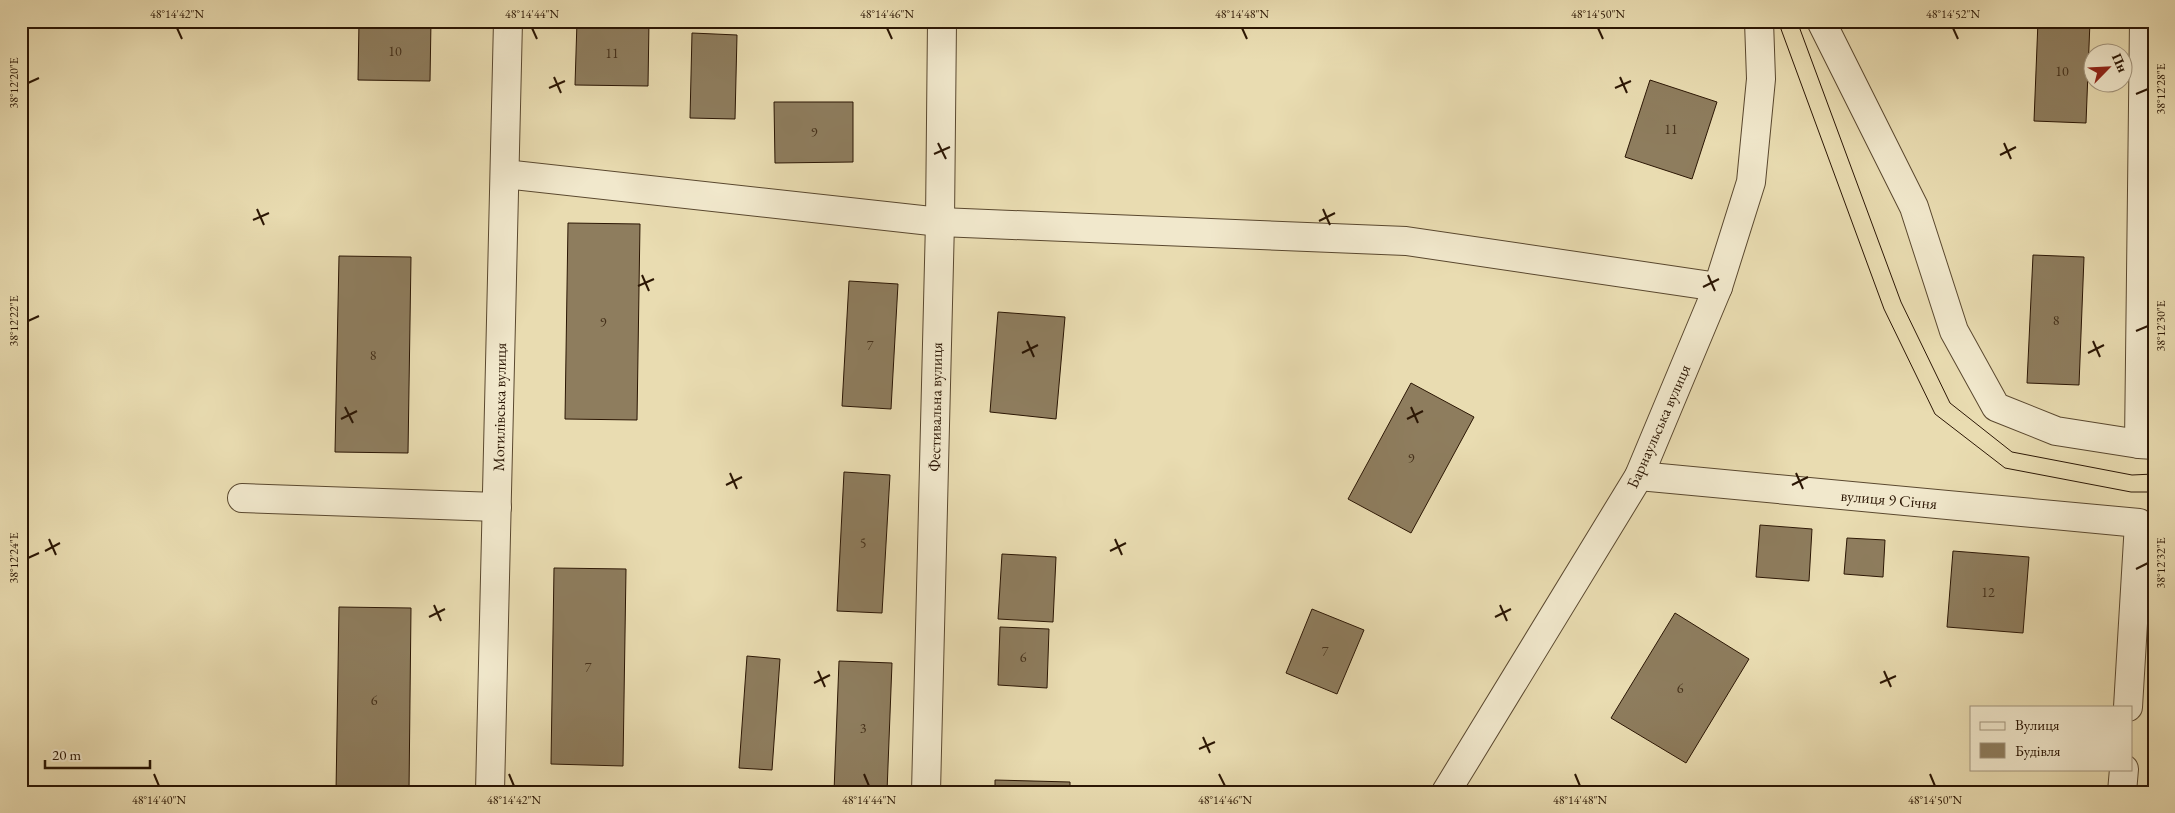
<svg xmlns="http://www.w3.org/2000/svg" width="2175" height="813" viewBox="0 0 2175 813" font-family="'EB Garamond',serif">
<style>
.building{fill:#8e7d5e;stroke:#2b1604}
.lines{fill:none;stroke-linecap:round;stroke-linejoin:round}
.minor-casing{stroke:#5a482f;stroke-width:30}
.minor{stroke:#f1e8cc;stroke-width:28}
.tram{stroke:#2b1604;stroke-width:1}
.ticks{fill:none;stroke:#2b1604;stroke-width:2}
.labels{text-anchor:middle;stroke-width:4;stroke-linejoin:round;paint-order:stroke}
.number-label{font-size:14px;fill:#44301a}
.street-label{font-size:16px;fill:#2b1604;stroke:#f1e8cc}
.neatline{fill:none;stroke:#2b1604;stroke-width:2}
.ticks-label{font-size:12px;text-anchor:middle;fill:#2b1604}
</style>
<rect width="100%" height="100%" fill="#e9dcb1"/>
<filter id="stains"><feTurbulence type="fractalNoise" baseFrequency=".004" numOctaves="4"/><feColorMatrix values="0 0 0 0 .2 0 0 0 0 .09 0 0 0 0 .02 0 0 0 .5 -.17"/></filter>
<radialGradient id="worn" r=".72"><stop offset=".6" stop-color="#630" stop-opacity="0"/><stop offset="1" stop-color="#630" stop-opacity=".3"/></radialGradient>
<g class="building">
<path d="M 359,21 L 431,21 L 430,81 L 358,80 Z"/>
<path d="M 577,21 L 649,21 L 648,86 L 575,85 Z"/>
<path d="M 2038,21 L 2090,21 L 2086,123 L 2034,121 Z"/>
<path d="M 692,33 L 737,35 L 735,119 L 690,118 Z"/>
<path d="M 1650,80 L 1717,102 L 1692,179 L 1625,157 Z"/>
<path d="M 774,102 L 853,102 L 853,162 L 775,163 Z"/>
<path d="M 568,223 L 640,224 L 637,420 L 565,419 Z"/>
<path d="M 2033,255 L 2084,257 L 2079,385 L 2027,383 Z"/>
<path d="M 339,256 L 411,257 L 408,453 L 335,452 Z"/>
<path d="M 849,281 L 898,284 L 891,409 L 842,406 Z"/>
<path d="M 998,312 L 1065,317 L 1056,419 L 990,412 Z"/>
<path d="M 1411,383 L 1474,417 L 1411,533 L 1348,499 Z"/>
<path d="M 844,472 L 890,475 L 882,613 L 837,611 Z"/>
<path d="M 1760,525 L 1812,529 L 1809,581 L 1756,577 Z"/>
<path d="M 1847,538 L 1885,540 L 1883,577 L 1844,574 Z"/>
<path d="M 1953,551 L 2029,557 L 2023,633 L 1947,627 Z"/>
<path d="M 1002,554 L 1056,557 L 1053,622 L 998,619 Z"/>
<path d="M 554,568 L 626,569 L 623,766 L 551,764 Z"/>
<path d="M 339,607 L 411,608 L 409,792 L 336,792 Z"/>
<path d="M 1312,609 L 1364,630 L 1337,694 L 1286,673 Z"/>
<path d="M 1675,613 L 1749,659 L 1686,763 L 1611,718 Z"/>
<path d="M 1000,627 L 1049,629 L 1047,688 L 998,685 Z"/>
<path d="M 747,656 L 780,659 L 772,770 L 739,768 Z"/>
<path d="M 839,661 L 892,663 L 887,792 L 834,792 Z"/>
<path d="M 995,780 L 1070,782 L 1070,792 L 995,792 Z"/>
</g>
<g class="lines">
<g class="minor-casing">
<g id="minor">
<path d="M 1821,21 L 1914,207 L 1954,331 L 1996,407 L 2056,431 L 2139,444 L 2154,445"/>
<path d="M 505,174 L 940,222 L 1406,241 L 1718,287"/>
<path d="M 2139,444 L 2144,21"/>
<path d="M 1639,476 L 2139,523 L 2128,707"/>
<path d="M 242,498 L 497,507"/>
<path d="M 490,792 L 508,21"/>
<path d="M 926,792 L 940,222 L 942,21"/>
<path d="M 1446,792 L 1639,476 L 1718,287 L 1751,182 L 1761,79 L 1759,21"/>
<path d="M 2122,792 L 2124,769"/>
</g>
</g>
<use href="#minor" class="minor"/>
<g class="tram">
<path d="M 1778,21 L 1884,309 L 1935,414 L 2005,468 L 2131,492 L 2154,492"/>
<path d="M 1797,21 L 1901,302 L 1950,403 L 2012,452 L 2132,475 L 2154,474"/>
</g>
</g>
<path class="ticks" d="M 177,28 L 182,39M 532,28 L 537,39M 887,28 L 892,39M 1242,28 L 1247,39M 1598,28 L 1603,39M 1953,28 L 1958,39M 554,77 L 561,93M 1620,77 L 1627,93M 28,83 L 39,78M 549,88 L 565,81M 1615,88 L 1631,81M 2136,94 L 2148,89M 938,143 L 946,159M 2004,143 L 2011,159M 934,154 L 950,147M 2000,155 L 2016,147M 257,209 L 264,225M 1323,209 L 1330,225M 253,220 L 269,213M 1319,221 L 1335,213M 642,275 L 649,291M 1708,275 L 1715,291M 638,286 L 654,279M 1703,287 L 1719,279M 28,321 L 39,316M 2136,331 L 2148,326M 1027,341 L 1034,357M 2093,341 L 2100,357M 1022,353 L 1038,345M 2088,353 L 2104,345M 345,407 L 353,423M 1411,407 L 1418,423M 341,419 L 357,411M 1407,419 L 1423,411M 730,473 L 737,489M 1796,473 L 1803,489M 726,485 L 742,477M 1792,485 L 1808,477M 49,539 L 56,555M 1115,539 L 1122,555M 45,551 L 60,543M 1110,551 L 1126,543M 28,558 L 39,553M 2136,569 L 2148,563M 434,605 L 441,621M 1500,605 L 1507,621M 429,617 L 445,609M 1495,617 L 1511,609M 818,671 L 825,687M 1884,671 L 1891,687M 814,683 L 830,675M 1880,683 L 1896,676M 1203,737 L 1210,753M 1199,749 L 1215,742M 154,774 L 159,786M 509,774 L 514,786M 864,774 L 869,786M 1219,774 L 1225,786M 1575,774 L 1580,786M 1930,774 L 1935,786"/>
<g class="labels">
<g class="number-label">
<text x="395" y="56">10</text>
<text x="612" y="58">11</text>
<text x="2062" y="76">10</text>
<text x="1671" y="134">11</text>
<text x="814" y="137">9</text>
<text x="2056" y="325">8</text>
<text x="603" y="327">9</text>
<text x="870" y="350">7</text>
<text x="373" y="360">8</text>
<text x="1411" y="463">9</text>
<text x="863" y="548">5</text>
<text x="1988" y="597">12</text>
<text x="1325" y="656">7</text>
<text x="1023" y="662">6</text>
<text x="588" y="672">7</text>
<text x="1680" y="693">6</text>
<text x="374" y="705">6</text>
<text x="863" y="733">3</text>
</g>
<g class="street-label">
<text transform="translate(499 407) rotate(-89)" y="6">Могилівська вулиця</text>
<text transform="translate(935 407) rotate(-89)" y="6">Фестивальна вулиця</text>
<text transform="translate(1658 426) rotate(-66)" y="6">Барнаульська вулиця</text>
<text transform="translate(1889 499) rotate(5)" y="6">вулиця 9 Січня</text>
</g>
</g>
<rect width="2175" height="813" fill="none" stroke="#e9dcb1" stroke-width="55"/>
<rect x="1970" y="706" width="162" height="65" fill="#f1e8cc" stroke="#a2947c"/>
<rect x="1980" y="722" width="25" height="8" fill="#f1e8cc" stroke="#a2947c"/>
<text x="2015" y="730" font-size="15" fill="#2b1604">Вулиця</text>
<rect x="1980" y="743" width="25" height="15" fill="#8e7d5e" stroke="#a2947c"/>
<text x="2015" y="756" font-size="15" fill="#2b1604">Будівля</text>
<g transform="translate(2108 68) rotate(66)"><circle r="24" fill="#f1e8cc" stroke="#a2947c"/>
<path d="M0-4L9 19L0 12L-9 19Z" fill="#8f2418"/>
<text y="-8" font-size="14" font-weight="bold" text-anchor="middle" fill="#2b1604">Пн</text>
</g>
<path d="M45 760v8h105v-8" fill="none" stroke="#2b1604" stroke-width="2.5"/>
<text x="52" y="760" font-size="15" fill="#2b1604" stroke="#f1e8cc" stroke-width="4" paint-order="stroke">20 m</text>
<rect x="28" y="28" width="2120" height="758" class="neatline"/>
<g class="ticks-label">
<text x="177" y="18">48°14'42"N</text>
<text x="532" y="18">48°14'44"N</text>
<text x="887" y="18">48°14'46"N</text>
<text x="1242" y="18">48°14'48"N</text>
<text x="1598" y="18">48°14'50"N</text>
<text x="1953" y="18">48°14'52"N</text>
<text transform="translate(14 83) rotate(-90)" y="4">38°12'20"E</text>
<text transform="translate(2161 89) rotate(-90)" y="4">38°12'28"E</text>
<text transform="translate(14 321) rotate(-90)" y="4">38°12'22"E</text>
<text transform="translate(2161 326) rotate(-90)" y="4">38°12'30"E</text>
<text transform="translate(14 558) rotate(-90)" y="4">38°12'24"E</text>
<text transform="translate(2161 563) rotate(-90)" y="4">38°12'32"E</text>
<text x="159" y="804">48°14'40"N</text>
<text x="514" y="804">48°14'42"N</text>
<text x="869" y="804">48°14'44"N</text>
<text x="1225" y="804">48°14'46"N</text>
<text x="1580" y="804">48°14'48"N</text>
<text x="1935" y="804">48°14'50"N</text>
</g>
<rect width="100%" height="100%" filter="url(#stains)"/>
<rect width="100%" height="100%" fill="url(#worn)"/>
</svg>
